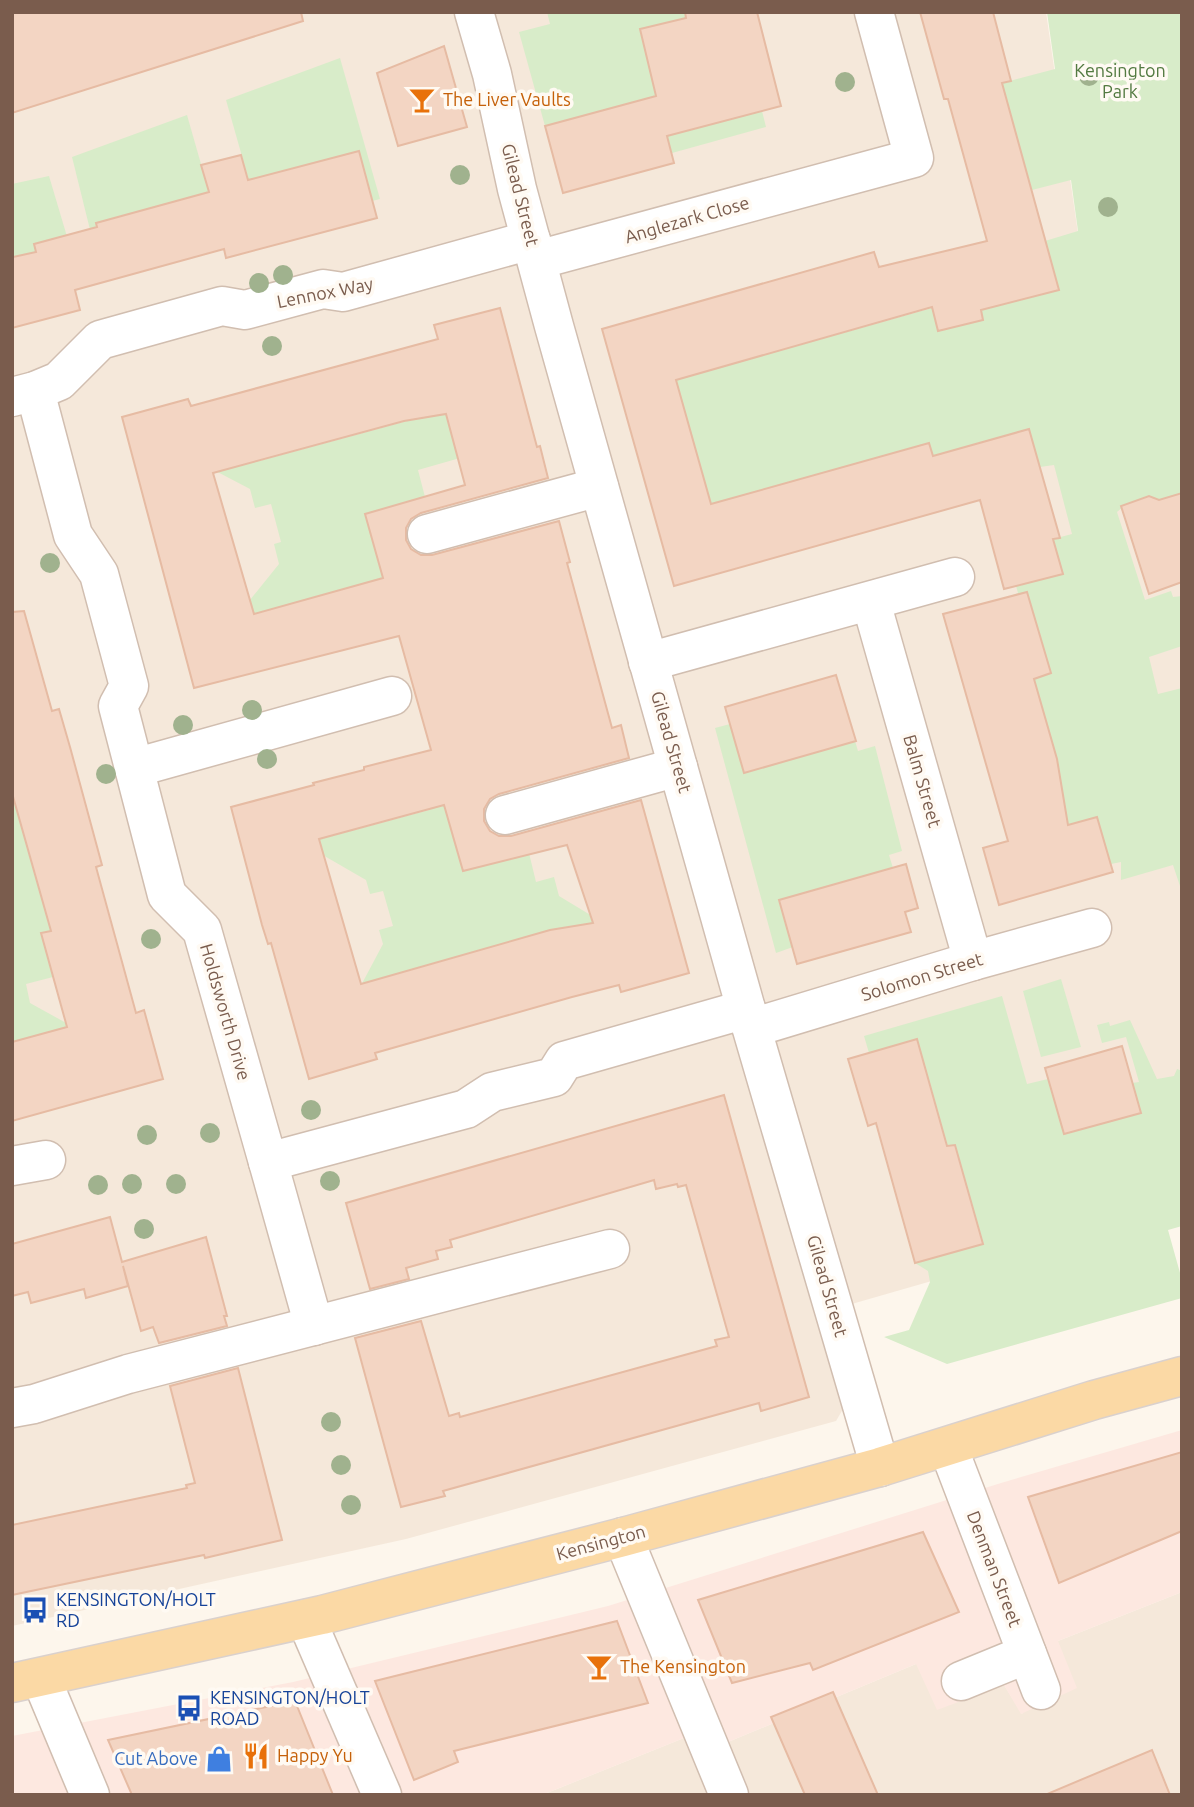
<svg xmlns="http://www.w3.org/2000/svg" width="1194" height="1807" viewBox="0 0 1194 1807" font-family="Ubuntu,sans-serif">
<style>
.residential{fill:#f5e8da}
.commercial{fill:#fde8e0}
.green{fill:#d8ecc9}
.building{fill:#f3d5c3;stroke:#e6bba3;stroke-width:2;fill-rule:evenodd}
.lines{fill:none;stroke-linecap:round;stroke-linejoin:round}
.minor-casing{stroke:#d1beb0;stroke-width:41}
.major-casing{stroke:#dad1cd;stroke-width:41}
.minor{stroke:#fff;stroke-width:38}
.major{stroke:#fbd9a5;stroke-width:38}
.tree{fill:#a0b28e}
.labels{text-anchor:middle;stroke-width:7;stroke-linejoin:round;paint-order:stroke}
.park-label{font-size:18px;fill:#537a41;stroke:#fffaf3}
.food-label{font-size:18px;fill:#c56008;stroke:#fffaf3;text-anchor:start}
.street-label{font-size:18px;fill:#7a5c4d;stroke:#fffaf3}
.transit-label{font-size:18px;fill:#164399;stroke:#fffaf3;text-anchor:start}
.shop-label{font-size:18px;fill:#366cbe;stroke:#fffaf3;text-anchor:end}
</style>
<rect width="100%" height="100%" fill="#fdf6ec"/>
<g class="residential">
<path d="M 12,12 L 1046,12 L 1095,351 L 1182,344 L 1182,1209 L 817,1314 L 843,1409 L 836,1421 L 406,1539 L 12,1626 Z"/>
<path d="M 1182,1592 L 1182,1795 L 542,1795 L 684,1738 L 728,1742 L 916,1664 L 1004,1685 L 1022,1714 L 1058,1641 Z"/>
</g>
<path class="commercial" d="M 1182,1430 L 1182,1592 L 1058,1641 L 1077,1688 L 1021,1714 L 1004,1685 L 937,1710 L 916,1664 L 728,1742 L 684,1738 L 542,1795 L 12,1795 L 12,1736 L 293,1682 L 608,1606 L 1001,1483 Z"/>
<g class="green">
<path d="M 547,12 L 685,12 L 715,123 L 762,111 L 766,127 L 672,153 L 656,96 L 545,126 L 519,32 L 550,24 Z"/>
<path d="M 1047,12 L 1182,12 L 1182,493 L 1159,500 L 1125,505 L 1117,512 L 1145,600 L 1171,591 L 1173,597 L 1182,596 L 1182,646 L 1149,657 L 1158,694 L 1182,688 L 1182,885 L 1180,886 L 1173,865 L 1121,880 L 1121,862 L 1111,864 L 1097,817 L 1065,826 L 1057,759 L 1034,679 L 1051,673 L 1027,656 L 1010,596 L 1018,593 L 1016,586 L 1063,574 L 1053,539 L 1072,534 L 1054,465 L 1040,467 L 1029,429 L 943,453 L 956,500 L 711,505 L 621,395 L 932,308 L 939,331 L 983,320 L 981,310 L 1059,290 L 1045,241 L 1078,231 L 1071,180 L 1032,190 L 1002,83 L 1055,69 Z"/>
<path d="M 340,58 L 380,199 L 372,201 L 249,181 L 226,100 Z"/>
<path d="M 187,115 L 209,192 L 111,280 L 103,282 L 72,157 Z"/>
<path d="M 49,176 L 82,287 L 36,252 L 12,258 L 12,184 Z"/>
<path d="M 452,394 L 453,398 L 458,397 L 474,454 L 418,470 L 425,497 L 366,514 L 387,593 L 456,574 L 476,558 L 487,555 L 496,589 L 489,590 L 490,596 L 530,742 L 538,740 L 546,772 L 535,775 L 511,773 L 441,791 L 463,871 L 529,853 L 536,882 L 554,877 L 559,896 L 602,922 L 604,930 L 557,943 L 553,930 L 550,930 L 406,971 L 408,983 L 359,997 L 358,991 L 383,944 L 379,930 L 393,926 L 383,891 L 370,894 L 366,880 L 321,854 L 317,840 L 429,810 L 417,766 L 485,747 L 447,609 L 377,630 L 364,583 L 248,616 L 245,606 L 279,564 L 274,544 L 281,542 L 271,504 L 255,508 L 250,489 L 208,467 L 206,461 L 255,448 L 259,461 L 407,421 L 403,407 Z"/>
<path d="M 730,724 L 744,773 L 855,741 L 858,751 L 875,746 L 902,851 L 889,855 L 893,868 L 793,947 L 776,953 L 715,728 Z"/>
<path d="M 12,793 L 37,883 L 54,930 L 53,977 L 26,984 L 30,1003 L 77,1029 L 29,1049 L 26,1038 L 12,1042 Z"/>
<path d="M 1061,979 L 1081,1047 L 1041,1057 L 1023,991 Z"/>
<path d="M 1002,996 L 1027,1084 L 1048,1079 L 1064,1134 L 1140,1113 L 1132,1083 L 1139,1082 L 1126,1037 L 1102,1043 L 1097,1025 L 1109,1022 L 1110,1026 L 1130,1020 L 1157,1079 L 1174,1076 L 1177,1069 L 1182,1071 L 1182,1226 L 1168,1230 L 1182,1280 L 1182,1298 L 947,1364 L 884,1337 L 909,1330 L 930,1282 L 928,1271 L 915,1263 L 983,1244 L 955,1145 L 898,1160 L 886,1121 L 936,1106 L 917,1039 L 869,1053 L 864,1036 Z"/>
</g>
<g class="building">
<path d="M 12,12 L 301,12 L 303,21 L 12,113 Z"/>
<path d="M 685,12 L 757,12 L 781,106 L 667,136 L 674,163 L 563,193 L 545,126 L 656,96 L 640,29 L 686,18 Z"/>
<path d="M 920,12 L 993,12 L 1011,81 L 1002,83 L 1059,290 L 981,310 L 983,320 L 938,331 L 932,307 L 676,380 L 711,504 L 929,443 L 933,456 L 1029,429 L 1060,538 L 1053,539 L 1063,574 L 1004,589 L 980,500 L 674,586 L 602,329 L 874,252 L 879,267 L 987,241 L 948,99 L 944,99 Z"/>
<path d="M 444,46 L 467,127 L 398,146 L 377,73 Z"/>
<path d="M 359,151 L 377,218 L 226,258 L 224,249 L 75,290 L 80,310 L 12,328 L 13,257 L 36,252 L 34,244 L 97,227 L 96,223 L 209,192 L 201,165 L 241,155 L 248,180 Z"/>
<path d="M 500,308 L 537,447 L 540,446 L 548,478 L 421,513 L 411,519 L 406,528 L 406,540 L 411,549 L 421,555 L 432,555 L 559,521 L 570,562 L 567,563 L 612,728 L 621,725 L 629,758 L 499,794 L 490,799 L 484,809 L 484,821 L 490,831 L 499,836 L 511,836 L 641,800 L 689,973 L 621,992 L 619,985 L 572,997 L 375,1053 L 377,1059 L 309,1079 L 271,943 L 268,944 L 262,925 L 231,807 L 314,785 L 313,783 L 364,770 L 364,767 L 431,750 L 399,636 L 194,688 L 122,417 L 188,399 L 191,406 L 438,339 L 434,325 ZM 446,414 L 465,485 L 365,514 L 383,578 L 254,614 L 213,473 L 404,421 ZM 444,805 L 463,871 L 567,845 L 593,923 L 550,930 L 361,984 L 319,839 Z"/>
<path d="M 1182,493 L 1182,582 L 1149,594 L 1121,506 L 1149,496 L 1159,500 Z"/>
<path d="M 1027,592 L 1051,673 L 1034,679 L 1057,759 L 1068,825 L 1097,817 L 1113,872 L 999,905 L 983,848 L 1008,841 L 943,614 Z"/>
<path d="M 24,611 L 52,711 L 59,709 L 70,747 L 102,865 L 96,867 L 136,1013 L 144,1010 L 163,1079 L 12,1121 L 12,1042 L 67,1027 L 41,933 L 51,931 L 12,793 L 12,612 Z"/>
<path d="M 836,675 L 856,741 L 744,773 L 725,707 Z"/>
<path d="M 906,864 L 918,908 L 905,912 L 911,932 L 797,964 L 779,900 Z"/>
<path d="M 917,1039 L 947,1146 L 955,1145 L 983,1244 L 915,1263 L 876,1123 L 868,1126 L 848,1059 Z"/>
<path d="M 1122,1046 L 1141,1113 L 1064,1134 L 1045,1068 Z"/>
<path d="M 724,1095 L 809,1397 L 761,1411 L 759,1403 L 443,1491 L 445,1496 L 401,1507 L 355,1338 L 421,1321 L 449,1416 L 459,1413 L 460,1417 L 717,1346 L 715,1340 L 729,1337 L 686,1185 L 678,1187 L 677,1184 L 656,1189 L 654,1180 L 450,1240 L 452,1247 L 436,1251 L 438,1259 L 406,1268 L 409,1279 L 370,1289 L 346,1203 Z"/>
<path d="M 110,1217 L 122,1262 L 206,1237 L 227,1316 L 224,1316 L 227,1326 L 159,1343 L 153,1327 L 141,1331 L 123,1266 L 128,1286 L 86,1298 L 84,1289 L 31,1303 L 28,1292 L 12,1296 L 12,1244 Z"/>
<path d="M 238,1368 L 282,1540 L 205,1558 L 204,1555 L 12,1595 L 12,1525 L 187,1488 L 186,1485 L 195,1483 L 170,1386 Z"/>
<path d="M 1182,1452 L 1182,1531 L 1059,1583 L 1028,1497 Z"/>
<path d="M 923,1532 L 959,1612 L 813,1670 L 810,1663 L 732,1683 L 698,1600 Z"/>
<path d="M 617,1621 L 648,1703 L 454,1751 L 458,1762 L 414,1780 L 375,1681 Z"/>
<path d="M 833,1692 L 878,1795 L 805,1795 L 771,1717 Z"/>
<path d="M 295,1701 L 333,1795 L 132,1795 L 108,1740 Z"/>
<path d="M 1152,1750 L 1170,1795 L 1048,1795 L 1047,1794 Z"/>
</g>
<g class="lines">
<g class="minor-casing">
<g id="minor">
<path d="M 474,12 L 492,74 L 517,189 L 554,326 L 746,1009 L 880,1467"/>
<path d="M 537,260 L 914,158 L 874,12"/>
<path d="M 35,391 L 73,535 L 99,574 L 129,686 L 118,706 L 167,895 L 202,930 L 268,1162 L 466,1109 L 492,1092 L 554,1077 L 564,1061 L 746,1009"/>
<path d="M 12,397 L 35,391 L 59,381 L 100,340 L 107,338 L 222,306 L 245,310 L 323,289 L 343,292 L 531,240"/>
<path d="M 427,534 L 599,487"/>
<path d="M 871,602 L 973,961"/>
<path d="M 648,662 L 955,577"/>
<path d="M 134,768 L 392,696"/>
<path d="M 505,815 L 678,767"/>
<path d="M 752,1028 L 973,961 L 1092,928"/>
<path d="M 268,1162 L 314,1326"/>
<path d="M 12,1166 L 46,1160"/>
<path d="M 12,1408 L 34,1404 L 128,1374 L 610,1249"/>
<path d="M 948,1447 L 1041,1690"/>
<path d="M 623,1537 L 729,1795"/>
<path d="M 306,1619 L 382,1795"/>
<path d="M 41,1678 L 90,1795"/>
<path d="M 961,1681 L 1027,1654"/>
</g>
</g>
<g class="major-casing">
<path id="major" d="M 12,1683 L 322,1615 L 623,1537 L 880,1467 L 1094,1400 L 1182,1376"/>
</g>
<use href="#minor" class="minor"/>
<use href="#major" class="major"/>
</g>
<g class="tree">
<circle cx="1089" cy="76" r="10"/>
<circle cx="845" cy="82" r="10"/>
<circle cx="460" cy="175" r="10"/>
<circle cx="1108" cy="207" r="10"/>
<circle cx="283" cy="275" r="10"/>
<circle cx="259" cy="283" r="10"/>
<circle cx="272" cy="346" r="10"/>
<circle cx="50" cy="563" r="10"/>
<circle cx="252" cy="710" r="10"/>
<circle cx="183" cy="725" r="10"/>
<circle cx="267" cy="759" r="10"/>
<circle cx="106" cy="774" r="10"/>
<circle cx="151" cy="939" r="10"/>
<circle cx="311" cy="1110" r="10"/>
<circle cx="210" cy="1133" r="10"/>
<circle cx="147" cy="1135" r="10"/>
<circle cx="330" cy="1181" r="10"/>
<circle cx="132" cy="1184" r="10"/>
<circle cx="176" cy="1184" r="10"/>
<circle cx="98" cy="1185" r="10"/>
<circle cx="144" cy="1229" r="10"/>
<circle cx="331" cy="1422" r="10"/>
<circle cx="341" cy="1465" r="10"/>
<circle cx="351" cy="1505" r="10"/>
</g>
<defs>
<g id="bar-bare" transform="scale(2.1)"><path d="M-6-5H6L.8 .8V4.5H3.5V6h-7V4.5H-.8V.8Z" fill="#e8710a" stroke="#fffaf3" stroke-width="2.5" paint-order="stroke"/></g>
<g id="bus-bare" transform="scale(2.1)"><path d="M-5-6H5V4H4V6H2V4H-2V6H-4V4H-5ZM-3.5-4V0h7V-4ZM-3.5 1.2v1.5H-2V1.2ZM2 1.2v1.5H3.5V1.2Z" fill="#1a4fb4" stroke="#fffaf3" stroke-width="2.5" paint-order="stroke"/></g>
<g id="restaurant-bare" transform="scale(2.1)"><path d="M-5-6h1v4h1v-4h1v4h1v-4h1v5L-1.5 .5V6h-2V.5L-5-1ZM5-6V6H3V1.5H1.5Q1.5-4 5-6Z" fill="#e8710a" stroke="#fffaf3" stroke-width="2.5" paint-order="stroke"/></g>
<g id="shop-bare" transform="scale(2.1)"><path d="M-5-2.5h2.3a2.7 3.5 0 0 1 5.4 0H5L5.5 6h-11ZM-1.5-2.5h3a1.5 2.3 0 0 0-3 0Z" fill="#3f7fe0" stroke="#fffaf3" stroke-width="2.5" paint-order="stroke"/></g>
</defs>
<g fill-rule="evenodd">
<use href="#bar-bare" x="422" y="100"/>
<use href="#bus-bare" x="35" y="1610"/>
<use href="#bar-bare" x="599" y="1667"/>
<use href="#bus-bare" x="189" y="1708"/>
<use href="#restaurant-bare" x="256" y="1756"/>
<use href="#shop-bare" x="219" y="1759"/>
</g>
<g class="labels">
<g class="park-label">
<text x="1120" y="77">Kensington<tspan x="1120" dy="21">Park</tspan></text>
</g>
<g class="food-label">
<text x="443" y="106">The Liver Vaults</text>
<text x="620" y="1673">The Kensington</text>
<text x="277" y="1762">Happy Yu</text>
</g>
<g class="street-label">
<text transform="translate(520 195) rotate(76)" y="6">Gilead Street</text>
<text transform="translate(687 220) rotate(-16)" y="6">Anglezark Close</text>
<text transform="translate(325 293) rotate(-11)" y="6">Lennox Way</text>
<text transform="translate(671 742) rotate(74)" y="6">Gilead Street</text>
<text transform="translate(922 781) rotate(74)" y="6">Balm Street</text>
<text transform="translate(922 977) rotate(-17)" y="6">Solomon Street</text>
<text transform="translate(225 1012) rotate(74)" y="6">Holdsworth Drive</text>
<text transform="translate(827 1286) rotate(74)" y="6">Gilead Street</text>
<text transform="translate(601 1543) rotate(-15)" y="6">Kensington</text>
<text transform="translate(994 1569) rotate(69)" y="6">Denman Street</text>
</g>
<g class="transit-label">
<text x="56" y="1606">KENSINGTON/HOLT<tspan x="56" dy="21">RD</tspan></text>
<text x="210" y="1704">KENSINGTON/HOLT<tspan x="210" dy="21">ROAD</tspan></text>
</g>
<g class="shop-label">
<text x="198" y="1765">Cut Above</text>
</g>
</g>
<rect width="1194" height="1807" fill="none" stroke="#7a5c4d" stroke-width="28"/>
</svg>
